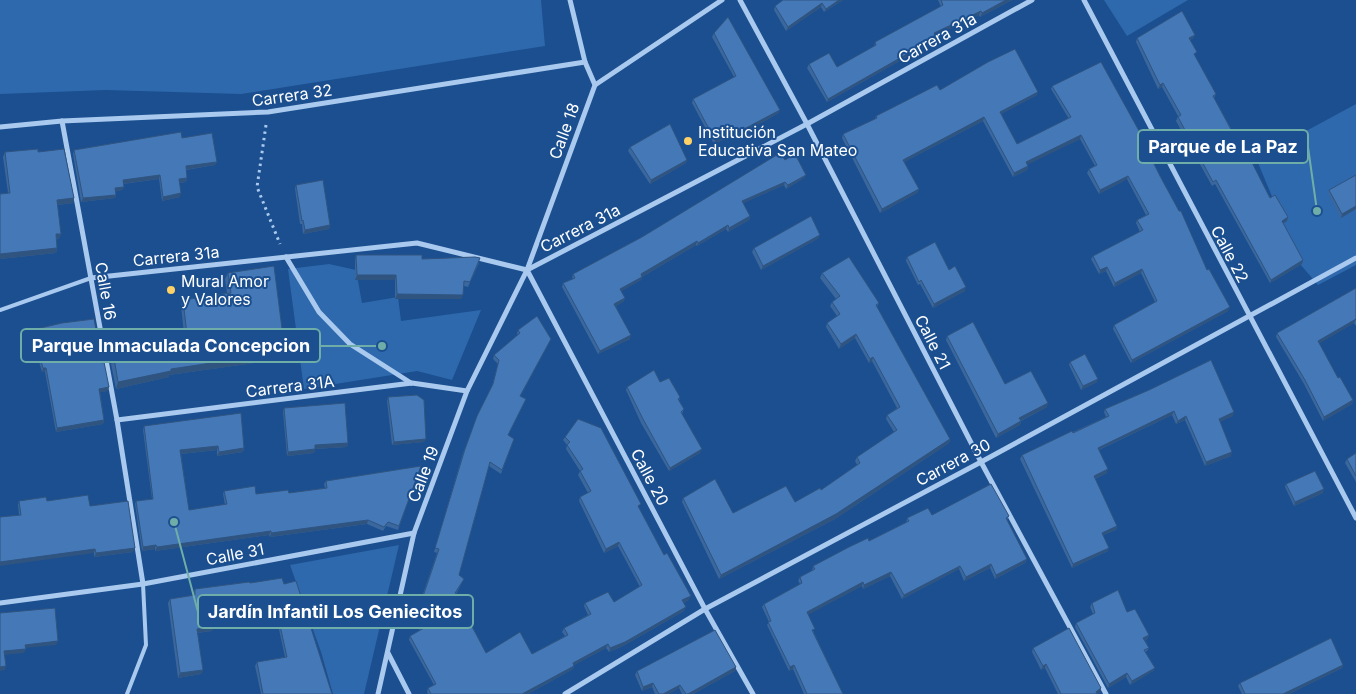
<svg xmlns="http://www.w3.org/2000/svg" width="1356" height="694" viewBox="0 0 1356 694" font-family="Inter,sans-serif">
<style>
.green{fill:#2e69ad}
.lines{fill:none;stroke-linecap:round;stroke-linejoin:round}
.path{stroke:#a9c9ee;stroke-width:3;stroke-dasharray:2.5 4;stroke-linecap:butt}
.service{stroke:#a9c9ee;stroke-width:4}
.minor{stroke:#a9c9ee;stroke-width:5}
.wall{fill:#3a679d}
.shaded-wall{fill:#305480}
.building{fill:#4478b7;stroke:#305480}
.poi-dot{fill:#ffd166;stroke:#1b4f8f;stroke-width:2}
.labels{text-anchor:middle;stroke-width:4;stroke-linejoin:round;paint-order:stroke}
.street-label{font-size:16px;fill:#fff;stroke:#1b4f8f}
.poi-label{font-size:16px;fill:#fff;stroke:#1b4f8f;text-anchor:start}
.leader{fill:none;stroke:#6fada8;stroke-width:2}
.callout-dot{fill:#6fada8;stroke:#1b4f8f;stroke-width:2}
.callout{fill:#1b4f8f;stroke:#6fada8;stroke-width:2}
.callout-label{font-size:18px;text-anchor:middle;font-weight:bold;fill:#fff}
</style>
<rect width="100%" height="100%" fill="#1b4f8f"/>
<g class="green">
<path d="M 0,0 L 541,0 L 545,46 L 241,94 L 106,90 L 0,94 Z"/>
<path d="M 1104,0 L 1188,0 L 1127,36 Z"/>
<path d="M 1356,104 L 1356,265 L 1318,285 L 1300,264 L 1256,158 Z"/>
<path d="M 329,264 L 356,270 L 362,303 L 398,297 L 401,321 L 481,310 L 452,380 L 417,371 L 304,389 L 288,269 Z"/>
<path d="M 399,545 L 364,694 L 333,694 L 321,652 L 290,565 Z"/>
</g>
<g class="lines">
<path class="path" d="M 266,125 L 257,187 L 280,244"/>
<g class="service">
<path d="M 0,310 L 91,278"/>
<path d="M 127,694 L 146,645 L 143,584"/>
</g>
<g class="minor">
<path d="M 740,0 L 807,124 L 981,462 L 1106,694"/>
<path d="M 1084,0 L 1356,518"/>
<path d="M 595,85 L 722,0"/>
<path d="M 62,121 L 117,420 L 143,584"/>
<path d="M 0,127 L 62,121 L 268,112 L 585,62"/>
<path d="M 286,257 L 319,312 L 350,344 L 411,383"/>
<path d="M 527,270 L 705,609 L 753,694"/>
<path d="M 91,278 L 417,243 L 527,270 L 807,124 L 1032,0"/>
<path d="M 117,420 L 412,383 L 467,391"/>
<path d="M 0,603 L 143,584 L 414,533"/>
<path d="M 388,653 L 409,694"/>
<path d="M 378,694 L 414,533 L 467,391 L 527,270 L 595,85 L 585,62 L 570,0"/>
<path d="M 565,694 L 705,609 L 981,462 L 1356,258"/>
</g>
</g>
<g class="wall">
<path d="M 843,0 L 824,12 L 821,7 L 786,31 L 774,10 L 775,6 Z"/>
<path d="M 938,0 L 1012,0 L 980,17 L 979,15 L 936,35 L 935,41 L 827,102 L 807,68 L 809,64 L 837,67 L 874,47 L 875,42 L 941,7 Z"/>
<path d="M 714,33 L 779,113 L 743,133 L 742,131 L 714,144 L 692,103 L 693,99 L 734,77 L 712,37 Z"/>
<path d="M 1195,35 L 1193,38 L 1190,40 L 1195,56 L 1216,94 L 1214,98 L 1270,198 L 1288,217 L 1287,221 L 1283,223 L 1303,260 L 1302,264 L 1270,283 L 1215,184 L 1212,186 L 1176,121 L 1178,116 L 1162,87 L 1158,89 L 1136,42 L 1137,38 Z"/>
<path d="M 1052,86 L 1154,158 L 1153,162 L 1207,270 L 1228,311 L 1131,363 L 1113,329 L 1114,325 L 1155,302 L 1141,273 L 1114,287 L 1106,271 L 1099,274 L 1091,259 L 1093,256 L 1140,232 L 1136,223 L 1137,220 L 1146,215 L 1127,179 L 1099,194 L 1087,173 L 1089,169 L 1095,166 L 1080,139 L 1027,164 L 1028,166 L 1027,170 L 1013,177 L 983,121 L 904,162 L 919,189 L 917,193 L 880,213 L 842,138 L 843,134 L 875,119 L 876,116 L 940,90 L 1037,95 L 1001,114 L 1017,144 L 1069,119 L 1051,89 Z"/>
<path d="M 182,138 L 217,162 L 215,165 L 186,170 L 187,178 L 186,182 L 180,183 L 180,197 L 162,201 L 159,179 L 123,184 L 124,187 L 122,190 L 116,191 L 116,195 L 115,198 L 81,202 L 73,154 L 74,150 Z"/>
<path d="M 630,147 L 687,160 L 686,163 L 650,184 L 628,151 Z"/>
<path d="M 5,152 L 38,152 L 74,198 L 73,203 L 57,205 L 61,234 L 59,238 L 57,239 L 57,248 L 56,253 L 0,259 L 0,194 L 8,193 L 3,157 Z"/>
<path d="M 785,160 L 806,175 L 804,178 L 786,189 L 784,185 L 743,203 L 750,216 L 749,220 L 728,232 L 726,229 L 697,246 L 696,245 L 642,277 L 641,280 L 621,291 L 625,298 L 623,302 L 616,306 L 630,339 L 598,354 L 562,287 L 563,283 L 573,279 L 572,278 L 573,274 Z"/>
<path d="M 296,185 L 330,225 L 329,229 L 303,234 L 302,224 L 300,224 L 295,189 Z"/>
<path d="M 1329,190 L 1356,209 L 1341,218 L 1328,194 Z"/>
<path d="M 819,238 L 761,270 L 752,252 L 754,248 Z"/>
<path d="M 356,255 L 422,259 L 479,263 L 468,287 L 464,286 L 461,299 L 395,299 L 395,280 L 355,280 L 355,260 Z"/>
<path d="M 907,257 L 949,270 L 965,291 L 933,308 L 920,284 L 918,285 L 906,261 Z"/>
<path d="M 228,273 L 285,352 L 282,359 L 169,375 L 169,377 L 116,389 L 111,364 L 114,358 L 185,344 L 181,306 L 183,300 L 227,293 L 225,279 Z"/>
<path d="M 822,273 L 879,303 L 877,307 L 950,439 L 949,443 L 835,519 L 719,579 L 682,502 L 683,498 L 733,513 L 795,502 L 821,490 L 857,465 L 855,461 L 857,457 L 894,432 L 886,419 L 887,415 L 897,408 L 872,361 L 869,363 L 855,338 L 839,349 L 826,327 L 827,323 L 837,316 L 830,306 L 832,302 L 836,299 L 820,278 Z"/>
<path d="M 1356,288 L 1356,326 L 1354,323 L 1319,343 L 1338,378 L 1353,400 L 1352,404 L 1323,421 L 1304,384 L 1276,337 L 1277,333 Z"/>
<path d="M 32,330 L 102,363 L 109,387 L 107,391 L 100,392 L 104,420 L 103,424 L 56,432 L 45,372 L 42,372 L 31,334 Z"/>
<path d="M 518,330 L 551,339 L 520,397 L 526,399 L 508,435 L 514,439 L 501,474 L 489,466 L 459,575 L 464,579 L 456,594 L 459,601 L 486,653 L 532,654 L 565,636 L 562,632 L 564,628 L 588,615 L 584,606 L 585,603 L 614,602 L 640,587 L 618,546 L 604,553 L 579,501 L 580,497 L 588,493 L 578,475 L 580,471 L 566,449 L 567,445 L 563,440 L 565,437 L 639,508 L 664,555 L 689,600 L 683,603 L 684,611 L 623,646 L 609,652 L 606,648 L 574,665 L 573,669 L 528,694 L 428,694 L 427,692 L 428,688 L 434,685 L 409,640 L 410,636 L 420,630 L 413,623 L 437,553 L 434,552 L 463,453 L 492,386 L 498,364 L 493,359 L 494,355 L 518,335 L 517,334 Z"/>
<path d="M 947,336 L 1005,384 L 1047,407 L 1021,421 L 1020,425 L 996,438 L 946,340 Z"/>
<path d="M 1070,362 L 1097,382 L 1081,390 L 1069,365 Z"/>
<path d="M 660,382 L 680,397 L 679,401 L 684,409 L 682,414 L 700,453 L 669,471 L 641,423 L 626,390 L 627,387 Z"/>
<path d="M 1149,390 L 1233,416 L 1220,421 L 1231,456 L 1205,466 L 1185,420 L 1176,424 L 1172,415 L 1099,450 L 1107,473 L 1095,479 L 1117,526 L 1116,530 L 1103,535 L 1108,551 L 1072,568 L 1020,459 L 1022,455 L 1106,417 L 1104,412 L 1105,409 Z"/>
<path d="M 388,397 L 424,442 L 392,445 L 387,401 Z"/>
<path d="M 284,408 L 348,443 L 347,447 L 315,449 L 314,453 L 287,456 L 283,412 Z"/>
<path d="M 144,426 L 244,448 L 243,452 L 217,456 L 217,450 L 181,454 L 189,510 L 225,505 L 223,494 L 224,491 L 256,494 L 289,493 L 325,488 L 324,484 L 326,481 L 421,466 L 398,530 L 386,526 L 383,531 L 367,524 L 270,537 L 269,535 L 155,551 L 155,549 L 142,551 L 135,504 L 136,501 L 152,499 L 143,430 Z"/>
<path d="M 1356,453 L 1356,482 L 1345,463 L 1347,459 Z"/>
<path d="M 1286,484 L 1323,493 L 1294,506 L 1285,487 Z"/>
<path d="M 19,501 L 47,501 L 90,506 L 133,552 L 94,557 L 94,553 L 19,515 L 18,505 Z"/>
<path d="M 932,515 L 1009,516 L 1007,520 L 1027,559 L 1025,563 L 995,579 L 990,568 L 964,581 L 959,569 L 902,599 L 890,576 L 863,589 L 862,586 L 808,614 L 814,633 L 843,694 L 804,694 L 793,669 L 789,671 L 767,625 L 769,622 L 762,607 L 764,604 L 800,584 L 798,581 L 800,577 L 812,571 L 813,566 L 869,541 L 906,523 L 907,518 Z"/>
<path d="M 250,583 L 284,584 L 332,694 L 261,694 L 255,666 L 257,662 L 285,657 L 276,616 L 213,623 L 212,631 L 197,633 L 203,670 L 201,674 L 178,678 L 168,603 L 170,599 L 194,595 L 193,593 L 195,589 Z"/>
<path d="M 1092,603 L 1127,612 L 1149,635 L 1147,639 L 1145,640 L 1149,648 L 1147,651 L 1145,652 L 1155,668 L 1153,671 L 1130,685 L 1126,677 L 1108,688 L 1075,627 L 1076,623 L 1093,614 L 1090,607 Z"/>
<path d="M 1033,648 L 1100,692 L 1097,694 L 1058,694 L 1045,668 L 1041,670 L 1032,652 Z"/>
<path d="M 1343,665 L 1342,668 L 1289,694 L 1242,694 L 1238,686 L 1240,683 Z"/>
<path d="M 736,667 L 735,671 L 693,694 L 682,694 L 679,688 L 668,694 L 655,694 L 652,687 L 642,691 L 635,675 L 637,671 Z"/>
</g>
<g class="shaded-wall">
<path d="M 839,0 L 843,0 L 824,12 L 826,9 Z"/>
<path d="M 1006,0 L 1012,0 L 980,17 L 982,13 Z"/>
<path d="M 822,3 L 821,7 L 786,31 L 788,27 Z"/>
<path d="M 981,11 L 979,15 L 933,37 L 934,33 Z"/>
<path d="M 1195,35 L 1193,38 L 1188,41 L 1189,38 Z"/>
<path d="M 937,37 L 935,41 L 827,102 L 828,99 Z"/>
<path d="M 1163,83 L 1162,87 L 1158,89 L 1160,85 Z"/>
<path d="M 1038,92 L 1037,95 L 999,115 L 1000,112 Z"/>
<path d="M 780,110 L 779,113 L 743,133 L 744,129 Z"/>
<path d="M 984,117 L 983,121 L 902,163 L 903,160 Z"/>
<path d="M 744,127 L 742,131 L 714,144 L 715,140 Z"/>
<path d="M 1081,135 L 1080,139 L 1025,166 L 1026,162 Z"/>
<path d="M 687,160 L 686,163 L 650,184 L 651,180 Z"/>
<path d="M 217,162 L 215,165 L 184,170 L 186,166 Z"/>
<path d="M 1028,166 L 1027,170 L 1013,177 L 1014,173 Z"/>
<path d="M 160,175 L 159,179 L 121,184 L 123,180 Z"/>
<path d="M 806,175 L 804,178 L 786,189 L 788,185 Z"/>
<path d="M 1128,176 L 1127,179 L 1099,194 L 1100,190 Z"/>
<path d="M 187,178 L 186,182 L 178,183 L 179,179 Z"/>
<path d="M 785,182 L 784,185 L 741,204 L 742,201 Z"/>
<path d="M 124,187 L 122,190 L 114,192 L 115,188 Z"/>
<path d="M 919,189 L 917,193 L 880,213 L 882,209 Z"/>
<path d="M 181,193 L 180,197 L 162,201 L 163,197 Z"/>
<path d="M 116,195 L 115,198 L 81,202 L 83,198 Z"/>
<path d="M 74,198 L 73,203 L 55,205 L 57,200 Z"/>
<path d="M 1356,206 L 1356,209 L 1341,218 L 1342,214 Z"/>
<path d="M 750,216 L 749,220 L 728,232 L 729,228 Z"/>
<path d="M 1288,217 L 1287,221 L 1281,225 L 1282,221 Z"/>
<path d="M 330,225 L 329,229 L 303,234 L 305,230 Z"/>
<path d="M 728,225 L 726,229 L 697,246 L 698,243 Z"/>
<path d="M 56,234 L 61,234 L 59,238 L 54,239 Z"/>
<path d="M 820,235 L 819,238 L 761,270 L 763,266 Z"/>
<path d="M 697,241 L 696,245 L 642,277 L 641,280 L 618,293 L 620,289 L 641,274 Z"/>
<path d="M 57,248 L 56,253 L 0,259 L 0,254 Z"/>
<path d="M 1303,260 L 1302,264 L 1270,283 L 1271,280 Z"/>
<path d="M 1107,267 L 1106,271 L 1099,274 L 1100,270 Z"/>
<path d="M 1142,269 L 1141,273 L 1114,287 L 1115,283 Z"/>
<path d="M 357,275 L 396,275 L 395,280 L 355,280 Z"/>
<path d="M 966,287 L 965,291 L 933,308 L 934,304 Z"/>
<path d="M 397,294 L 463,295 L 461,299 L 395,299 Z"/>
<path d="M 625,298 L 623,302 L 613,308 L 614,304 Z"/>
<path d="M 1230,307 L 1228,311 L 1131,363 L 1132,360 Z"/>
<path d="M 1356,319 L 1354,323 L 1317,345 L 1318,341 Z"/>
<path d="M 856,334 L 855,338 L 839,349 L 841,344 Z"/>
<path d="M 631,335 L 630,339 L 598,354 L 600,351 Z"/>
<path d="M 285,352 L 282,359 L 169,375 L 169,377 L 116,389 L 118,382 L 171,369 Z"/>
<path d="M 873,357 L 872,361 L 869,363 L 870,359 Z"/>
<path d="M 43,368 L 46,368 L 45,372 L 42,372 Z"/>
<path d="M 1098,379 L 1097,382 L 1081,390 L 1083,386 Z"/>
<path d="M 109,387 L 107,391 L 98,393 L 99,389 Z"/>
<path d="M 1353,400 L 1352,404 L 1323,421 L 1324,417 Z"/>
<path d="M 1048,403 L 1047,407 L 1018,422 L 1019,418 Z"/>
<path d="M 1174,411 L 1172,415 L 1096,451 L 1098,448 Z"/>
<path d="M 1234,412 L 1233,416 L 1218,423 L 1219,419 Z"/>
<path d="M 1186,416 L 1185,420 L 1176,424 L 1178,421 Z"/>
<path d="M 104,420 L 103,424 L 56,432 L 57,428 Z"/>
<path d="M 1021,421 L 1020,425 L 996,438 L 998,434 Z"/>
<path d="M 426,439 L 424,442 L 392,445 L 394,442 Z"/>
<path d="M 950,439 L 949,443 L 835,519 L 719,579 L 721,575 Z"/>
<path d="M 348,443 L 347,447 L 314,449 L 315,445 Z"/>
<path d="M 218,446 L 217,450 L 179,454 L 180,450 Z"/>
<path d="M 244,448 L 243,452 L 217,456 L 219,452 Z"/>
<path d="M 315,449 L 314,453 L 287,456 L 288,452 Z"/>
<path d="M 702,449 L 700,453 L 669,471 L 670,468 Z"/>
<path d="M 1232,452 L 1231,456 L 1205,466 L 1206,462 Z"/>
<path d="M 1108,469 L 1107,473 L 1092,480 L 1094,476 Z"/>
<path d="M 1324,489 L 1323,493 L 1294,506 L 1295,502 Z"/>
<path d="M 368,520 L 367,524 L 270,537 L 271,533 Z"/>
<path d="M 1117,526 L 1116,530 L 1101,536 L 1102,533 Z"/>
<path d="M 271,531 L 269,535 L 155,551 L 157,547 Z"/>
<path d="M 619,542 L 618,546 L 604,553 L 606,549 Z"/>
<path d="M 156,545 L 155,549 L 142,551 L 143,547 Z"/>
<path d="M 135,548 L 133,552 L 94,557 L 96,553 Z"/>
<path d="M 1109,548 L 1108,551 L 1072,568 L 1073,564 Z"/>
<path d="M 95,549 L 94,553 L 0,566 L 0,562 Z"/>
<path d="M 1027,559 L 1025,563 L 995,579 L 996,575 Z"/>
<path d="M 991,564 L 990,568 L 964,581 L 966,577 Z"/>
<path d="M 960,566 L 959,569 L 902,599 L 904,595 Z"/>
<path d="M 891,572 L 890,576 L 863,589 L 864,585 Z"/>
<path d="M 863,582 L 862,586 L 806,616 L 807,612 Z"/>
<path d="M 691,596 L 689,600 L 680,604 L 682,600 Z"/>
<path d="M 686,607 L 684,611 L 623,646 L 609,652 L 610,648 Z"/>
<path d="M 277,612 L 276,616 L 211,623 L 213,619 Z"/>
<path d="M 214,627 L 212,631 L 195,633 L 197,629 Z"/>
<path d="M 1149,635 L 1147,639 L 1142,641 L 1143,638 Z"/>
<path d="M 58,641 L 56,645 L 24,648 L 25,645 Z"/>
<path d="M 608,644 L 606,648 L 571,667 L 573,663 Z"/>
<path d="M 26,649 L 24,653 L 3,655 L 4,651 Z"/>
<path d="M 1046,664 L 1045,668 L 1041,670 L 1043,666 Z"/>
<path d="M 794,665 L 793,669 L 789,671 L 790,667 Z"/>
<path d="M 1343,665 L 1342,668 L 1289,694 L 1283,694 Z"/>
<path d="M 6,666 L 5,670 L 0,671 L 0,667 Z"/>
<path d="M 574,666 L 573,669 L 528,694 L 522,694 Z"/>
<path d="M 736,667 L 735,671 L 693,694 L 688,694 Z"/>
<path d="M 1155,668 L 1153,671 L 1130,685 L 1132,681 Z"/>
<path d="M 203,670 L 201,674 L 178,678 L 180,673 Z"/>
<path d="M 1127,673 L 1126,677 L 1108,688 L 1109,684 Z"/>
<path d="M 653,683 L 652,687 L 642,691 L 643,687 Z"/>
<path d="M 680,685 L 679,688 L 668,694 L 663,694 Z"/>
<path d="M 1101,688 L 1100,692 L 1097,694 L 1096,692 Z"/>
</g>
<g class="building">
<path d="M 783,0 L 839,0 L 826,9 L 822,3 L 788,27 L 775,6 Z"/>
<path d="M 941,0 L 1006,0 L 982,13 L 981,11 L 934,33 L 937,37 L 828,99 L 809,64 L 829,53 L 837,67 L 876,45 L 875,42 L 943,5 Z"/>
<path d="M 1182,11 L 1195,35 L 1189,38 L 1197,52 L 1194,54 L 1216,94 L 1213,96 L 1235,137 L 1238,135 L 1270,198 L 1275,195 L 1288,217 L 1282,221 L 1303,260 L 1271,280 L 1216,180 L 1213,182 L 1178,117 L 1181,115 L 1163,83 L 1160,85 L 1137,38 Z"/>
<path d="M 728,17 L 780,110 L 744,129 L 744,127 L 715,140 L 693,99 L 736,76 L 714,33 Z"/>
<path d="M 1015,49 L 1038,92 L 1000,112 L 1017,144 L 1071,117 L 1052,86 L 1101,62 L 1154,158 L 1152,160 L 1160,176 L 1179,211 L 1181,211 L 1207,270 L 1209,269 L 1230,307 L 1132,360 L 1114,325 L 1157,301 L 1142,269 L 1115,283 L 1107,267 L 1100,270 L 1093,256 L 1143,230 L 1137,220 L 1149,214 L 1128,176 L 1100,190 L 1089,169 L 1097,165 L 1081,135 L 1026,162 L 1028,166 L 1014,173 L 984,117 L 903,160 L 919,189 L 882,209 L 843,134 L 877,118 L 876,116 L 937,85 L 940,90 L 988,62 Z"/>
<path d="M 670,124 L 687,160 L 651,180 L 630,147 Z"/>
<path d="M 181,132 L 182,138 L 212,133 L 217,162 L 186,166 L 187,178 L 179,179 L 181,193 L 163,197 L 160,175 L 123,180 L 124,187 L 115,188 L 116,195 L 83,198 L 74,150 Z"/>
<path d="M 38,149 L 38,152 L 64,149 L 74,198 L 57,200 L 61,234 L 56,234 L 57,248 L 0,254 L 0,194 L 10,193 L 5,152 Z"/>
<path d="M 780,153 L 785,160 L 795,154 L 806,175 L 788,185 L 785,182 L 742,201 L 750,216 L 729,228 L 728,225 L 698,243 L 697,241 L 641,274 L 642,277 L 620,289 L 625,298 L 614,304 L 631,335 L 600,351 L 563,283 L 575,278 L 573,274 L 642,237 Z"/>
<path d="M 1356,175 L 1356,206 L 1342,214 L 1329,190 Z"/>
<path d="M 323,180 L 330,225 L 305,230 L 303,220 L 302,221 L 296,185 Z"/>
<path d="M 811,216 L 820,235 L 763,266 L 754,248 Z"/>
<path d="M 935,242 L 949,270 L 955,266 L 966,287 L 934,304 L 921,280 L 919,282 L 907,257 Z"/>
<path d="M 356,255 L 422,255 L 422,259 L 475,257 L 480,258 L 470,282 L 464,281 L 463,295 L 397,294 L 396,275 L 357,275 Z"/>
<path d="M 849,257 L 879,303 L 876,305 L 950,439 L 836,514 L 721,575 L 683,498 L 715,479 L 733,513 L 786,486 L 795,502 L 820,488 L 821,490 L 860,463 L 857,457 L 897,430 L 887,415 L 900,407 L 873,357 L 870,359 L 856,334 L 841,344 L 827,323 L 840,314 L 832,302 L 840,296 L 822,273 Z"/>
<path d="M 274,266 L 285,352 L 171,369 L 171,371 L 118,382 L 114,358 L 188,343 L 183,300 L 231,293 L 228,273 Z"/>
<path d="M 1356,288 L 1356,320 L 1356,319 L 1318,341 L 1338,378 L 1340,377 L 1353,400 L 1324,417 L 1305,380 L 1277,333 Z"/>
<path d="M 537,316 L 551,339 L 520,396 L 526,399 L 508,435 L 514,439 L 502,470 L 490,462 L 459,575 L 464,579 L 455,593 L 461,597 L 458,600 L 486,653 L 520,632 L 532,654 L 568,635 L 564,628 L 591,614 L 585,603 L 608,592 L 614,602 L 642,585 L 619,542 L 606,549 L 580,497 L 591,491 L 580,471 L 583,469 L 567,445 L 570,442 L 565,437 L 578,419 L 601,428 L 641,504 L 638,506 L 664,555 L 667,553 L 691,596 L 682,600 L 686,607 L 625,642 L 610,648 L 608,644 L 573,663 L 574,666 L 522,694 L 431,694 L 428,688 L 436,684 L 410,636 L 424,628 L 415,620 L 439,549 L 435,548 L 465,449 L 477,416 L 493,384 L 499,360 L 494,355 L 520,333 L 518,330 Z"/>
<path d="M 94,319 L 102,363 L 104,362 L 109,387 L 99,389 L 104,420 L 57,428 L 46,368 L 43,368 L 32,330 L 62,323 Z"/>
<path d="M 973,322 L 1005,384 L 1031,371 L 1048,403 L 1019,418 L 1021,421 L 998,434 L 947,336 Z"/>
<path d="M 1085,354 L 1098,379 L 1083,386 L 1070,362 Z"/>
<path d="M 1211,360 L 1234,412 L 1219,419 L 1232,452 L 1206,462 L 1186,416 L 1178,421 L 1174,411 L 1098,448 L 1108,469 L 1094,476 L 1117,526 L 1102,533 L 1109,548 L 1073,564 L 1022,455 L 1072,431 L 1073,433 L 1109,416 L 1105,409 L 1149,390 Z"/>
<path d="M 654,370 L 660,382 L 669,378 L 680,397 L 678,399 L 684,409 L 681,412 L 702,449 L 670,468 L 643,419 L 627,387 Z"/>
<path d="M 417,395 L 424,400 L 426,439 L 394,442 L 388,397 Z"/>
<path d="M 345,403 L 348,443 L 315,445 L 315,449 L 288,452 L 284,408 Z"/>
<path d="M 241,413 L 244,448 L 219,452 L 218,446 L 180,450 L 189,510 L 227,504 L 224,491 L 255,486 L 256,494 L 288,490 L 289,493 L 327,488 L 326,481 L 421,466 L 399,526 L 388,522 L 384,527 L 368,520 L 271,533 L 271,531 L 157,547 L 156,545 L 143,547 L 136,501 L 153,499 L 144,426 Z"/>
<path d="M 1356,453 L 1356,476 L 1347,459 Z"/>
<path d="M 1315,471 L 1324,489 L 1295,502 L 1286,484 Z"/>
<path d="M 991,484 L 1009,516 L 1006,518 L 1027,559 L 996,575 L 991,564 L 966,577 L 960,566 L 904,595 L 891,572 L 864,585 L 863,582 L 807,612 L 815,629 L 812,630 L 843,694 L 807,694 L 794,665 L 790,667 L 768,622 L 771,621 L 764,604 L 802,583 L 800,577 L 815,569 L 813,566 L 849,547 L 868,538 L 869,541 L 909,521 L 907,518 L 928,508 L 932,515 Z"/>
<path d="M 88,495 L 90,506 L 128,501 L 135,548 L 96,553 L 95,549 L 0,562 L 0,517 L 21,515 L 19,501 L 46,497 L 47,501 Z"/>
<path d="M 282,578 L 284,584 L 296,581 L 332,694 L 263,694 L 257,662 L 287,657 L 277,612 L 213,619 L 214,627 L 197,629 L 203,670 L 180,673 L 170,599 L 195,595 L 195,589 L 249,582 L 250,583 Z"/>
<path d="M 1118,590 L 1127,612 L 1135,609 L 1149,635 L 1143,638 L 1149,648 L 1144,650 L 1155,668 L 1132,681 L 1127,673 L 1109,684 L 1076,623 L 1095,613 L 1092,603 Z"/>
<path d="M 55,608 L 58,641 L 25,645 L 26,649 L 4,651 L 6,666 L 0,667 L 0,613 Z"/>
<path d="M 1069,628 L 1101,688 L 1096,692 L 1097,694 L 1061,694 L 1046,664 L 1043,666 L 1033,648 Z"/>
<path d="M 715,630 L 736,667 L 688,694 L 686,694 L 680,685 L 663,694 L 659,694 L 653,683 L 643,687 L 637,671 Z"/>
<path d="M 1331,638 L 1343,665 L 1283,694 L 1245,694 L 1240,683 Z"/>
</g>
<g class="poi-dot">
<circle cx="688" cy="141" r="5"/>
<circle cx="171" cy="290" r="5"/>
</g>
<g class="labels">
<g class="street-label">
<text transform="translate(937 38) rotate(-29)" y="6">Carrera 31a</text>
<text transform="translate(292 95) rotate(-8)" y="6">Carrera 32</text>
<text transform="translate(564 131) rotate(-70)" y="6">Calle 18</text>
<text transform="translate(580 228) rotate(-27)" y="6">Carrera 31a</text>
<text transform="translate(1230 254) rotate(62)" y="6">Calle 22</text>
<text transform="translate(176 256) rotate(-6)" y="6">Carrera 31a</text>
<text transform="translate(106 291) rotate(80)" y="6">Calle 16</text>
<text transform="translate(933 342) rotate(63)" y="6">Calle 21</text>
<text transform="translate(290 386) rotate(-7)" y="6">Carrera 31A</text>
<text transform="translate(953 462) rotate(-28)" y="6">Carrera 30</text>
<text transform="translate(423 474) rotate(-69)" y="6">Calle 19</text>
<text transform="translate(650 477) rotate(62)" y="6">Calle 20</text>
<text transform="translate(235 554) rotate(-11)" y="6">Calle 31</text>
</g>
<g class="poi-label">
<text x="698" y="138">Institución<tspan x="698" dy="18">Educativa San Mateo</tspan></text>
<text x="181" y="287">Mural Amor<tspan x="181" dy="18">y Valores</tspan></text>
</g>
</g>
<path class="leader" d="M1317 211L1308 147M382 346L320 346M174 522L198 612"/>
<g class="callout-dot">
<circle cx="1317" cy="211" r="5"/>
<circle cx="382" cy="346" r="5"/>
<circle cx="174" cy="522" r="5"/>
</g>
<g class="callout">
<rect x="1138" y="130" width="170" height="33" rx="5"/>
<rect x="21" y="329" width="299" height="33" rx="5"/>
<rect x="198" y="595" width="275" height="33" rx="5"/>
</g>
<g class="callout-label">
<text x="1223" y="153">Parque de La Paz</text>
<text x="171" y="352">Parque Inmaculada Concepcion</text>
<text x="335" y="618">Jardín Infantil Los Geniecitos</text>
</g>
</svg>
